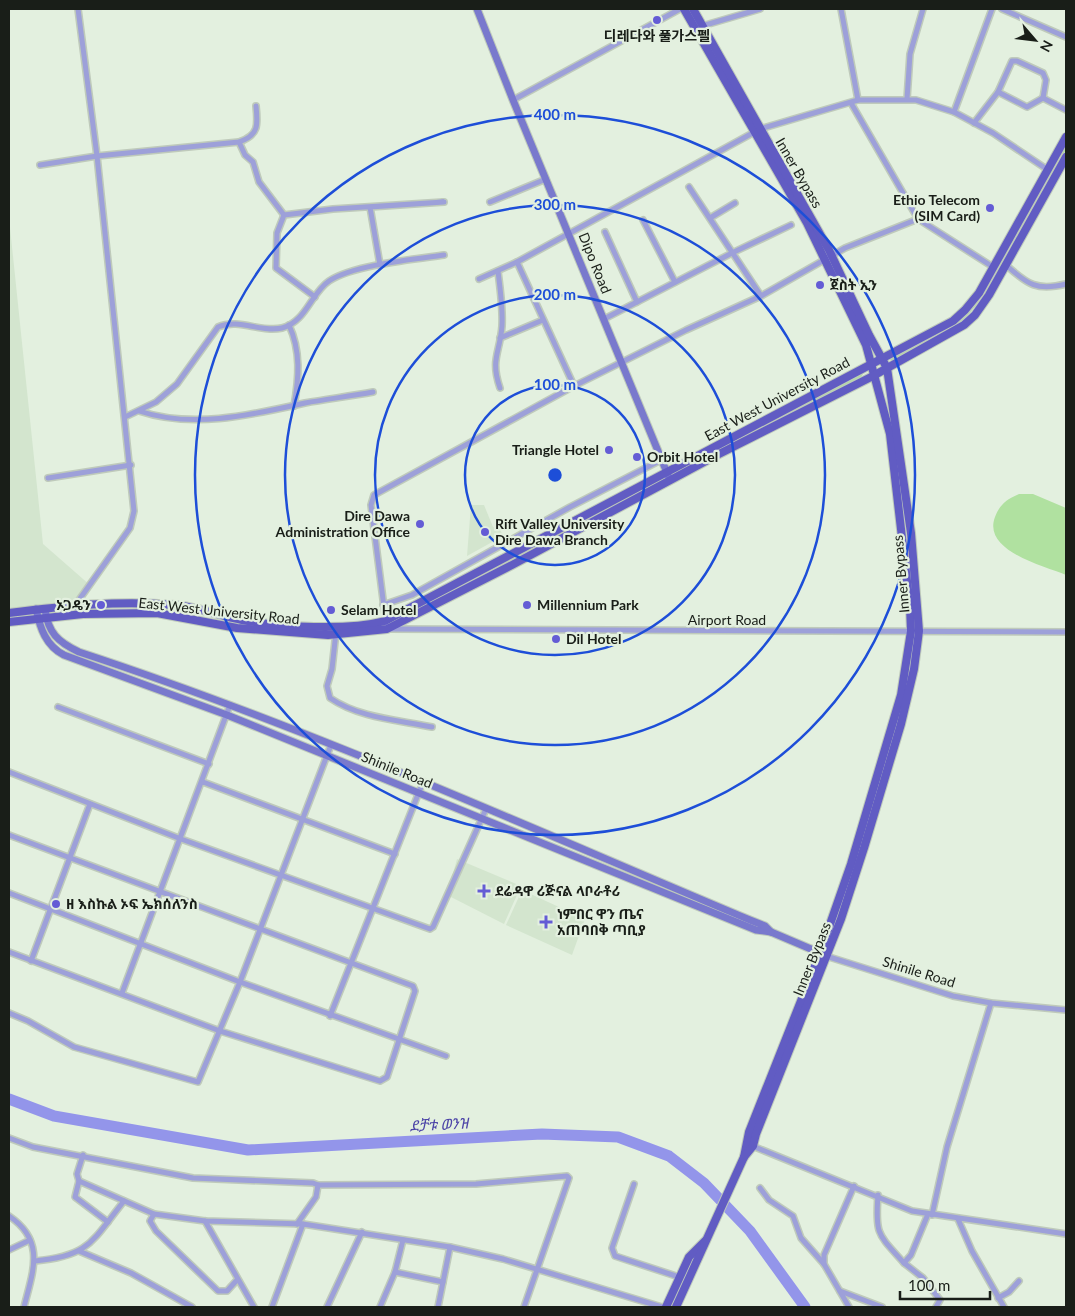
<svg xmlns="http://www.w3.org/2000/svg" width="1075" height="1316" viewBox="0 0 1075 1316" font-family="Lato,'Noto Sans Ethiopic','Noto Sans KR',sans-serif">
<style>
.built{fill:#d3e5ce}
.grass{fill:#b0e1a0}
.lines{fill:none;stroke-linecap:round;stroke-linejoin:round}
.river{stroke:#9395ea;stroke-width:11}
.street-casing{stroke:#bfcabb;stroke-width:8}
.secondary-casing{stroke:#bfcabb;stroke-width:9}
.primary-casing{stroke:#bfcabb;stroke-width:10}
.street{stroke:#9da0d9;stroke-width:5}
.secondary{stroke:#7979cd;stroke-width:7}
.primary{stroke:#615cc3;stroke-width:8}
.ring{fill:none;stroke:#1d4ed8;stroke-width:2.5}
.poi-dot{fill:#645cd5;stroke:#e3f0df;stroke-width:2}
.labels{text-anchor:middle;stroke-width:4.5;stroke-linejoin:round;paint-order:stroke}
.poi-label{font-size:14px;font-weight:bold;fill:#191e18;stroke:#e3f0df;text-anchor:start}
.street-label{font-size:14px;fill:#191e18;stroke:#e3f0df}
.water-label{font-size:15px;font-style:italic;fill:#4c44a7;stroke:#e3f0df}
.centre{fill:#1d4ed8;stroke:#e3f0df;stroke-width:2.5}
.ring-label{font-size:15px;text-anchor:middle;font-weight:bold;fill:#1d4ed8;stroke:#e3f0df;stroke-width:4.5;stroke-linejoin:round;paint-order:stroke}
</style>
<rect width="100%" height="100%" fill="#e3f0df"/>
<g class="built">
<path d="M 9,218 L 43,544 L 91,586 L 77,606 L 9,612 Z"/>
<path d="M 471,505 L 484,505 L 493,527 L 498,525 L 503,536 L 467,556 Z"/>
<path d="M 457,859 L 521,886 L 504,924 L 447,895 Z"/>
<path d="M 522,890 L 585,919 L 572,955 L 506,925 Z"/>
</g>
<g class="grass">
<path d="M 1066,141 L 1066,150 L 1014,243 L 1010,243 Z"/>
<path d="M 1006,252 L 1007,254 C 993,281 980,306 956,326 L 891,361 L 890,358 L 959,318 Z"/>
<path d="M 861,373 L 863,374 L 861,377 L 682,473 L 675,474 L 676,471 Z"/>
<path d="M 1019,494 L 1033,494 L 1066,508 L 1066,575 C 1044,566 982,551 995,517 C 1000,504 1007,499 1019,494 Z"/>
<path d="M 595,515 L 595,518 L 426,606 L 477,576 Z"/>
</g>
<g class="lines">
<path class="river" d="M 9,1099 L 54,1116 L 248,1150 L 542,1134 L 618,1137 L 669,1156 L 704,1183 L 750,1231 L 805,1307"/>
<g class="street-casing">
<g id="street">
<path d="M 841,9 L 858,100"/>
<path d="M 1002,9 L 1066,37"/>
<path d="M 702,26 L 760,9"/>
<path d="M 998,92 L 1027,107 L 1043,98"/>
<path d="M 1043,98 L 1066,110"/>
<path d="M 907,99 L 910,54 L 923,9"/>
<path d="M 513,100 L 680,9"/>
<path d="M 851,103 L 918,219 L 993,267"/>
<path d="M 954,112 L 992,9"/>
<path d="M 974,123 L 998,92 L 1012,61 L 1017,61 L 1043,73 L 1046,80 L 1043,98"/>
<path d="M 239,142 L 245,155 L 253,162 L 259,182 L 284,215"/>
<path d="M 40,165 L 97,156 L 239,142 C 259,135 258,125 256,106"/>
<path d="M 689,187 L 761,296"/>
<path d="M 490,202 L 546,179"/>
<path d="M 710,218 L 735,203"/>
<path d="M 643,220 L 675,282"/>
<path d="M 605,232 L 637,302"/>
<path d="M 517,262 L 574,386"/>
<path d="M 1006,265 C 1028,285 1037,291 1066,284"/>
<path d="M 498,271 C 500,289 503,307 502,326 C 500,353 490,359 500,388"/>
<path d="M 479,279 L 517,262 L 760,129 L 858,100 L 916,100 L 954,112 L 993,133 L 1048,170"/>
<path d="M 315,297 L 276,268 L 277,233 L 284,215 L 333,209 L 444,202 L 370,207 L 380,265"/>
<path d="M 604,319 L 734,252 L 791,225"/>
<path d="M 289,325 C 301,351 299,378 294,406"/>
<path d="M 500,338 L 543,320"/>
<path d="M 139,411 C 193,429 251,415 305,403 C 328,399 351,396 373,392"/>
<path d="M 125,417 L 156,402 L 177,384 L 218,327 C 239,318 261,333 282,328 C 306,322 311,293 329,281 C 353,265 415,259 444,255"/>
<path d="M 48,478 L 131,465"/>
<path d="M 383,605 L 412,595 L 570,507 L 661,460"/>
<path d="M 74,607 L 130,528 L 134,511 L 97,156 L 78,9"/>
<path d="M 386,623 L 371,505 L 374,495 L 574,386 L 686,330 L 761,296 L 845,248 L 918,219"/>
<path d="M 389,629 L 1066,632"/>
<path d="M 336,632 L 332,669 L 327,686 L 330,698 C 359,718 398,720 432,727"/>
<path d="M 58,707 L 209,764"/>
<path d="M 9,772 L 181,839 L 430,929 L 433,927 L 486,809"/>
<path d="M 203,782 L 395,854"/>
<path d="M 9,835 L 413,986 L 415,991 L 387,1077 L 380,1081 L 220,1031 L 9,952"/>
<path d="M 9,893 L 240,982 L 446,1056"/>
<path d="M 826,956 L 953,996 L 991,1003 L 1066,1010"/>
<path d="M 31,961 L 90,804"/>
<path d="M 122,993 L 230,705"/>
<path d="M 9,1013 L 28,1021 L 74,1047 L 198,1082 L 240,982 L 331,745"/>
<path d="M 330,1016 L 423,782"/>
<path d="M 9,1138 L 33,1147 L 193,1178 L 313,1183 L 318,1185 L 476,1184 L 567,1176 L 569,1178 L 524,1307"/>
<path d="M 750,1145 L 912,1211 L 1066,1234"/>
<path d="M 83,1155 L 77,1174 L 79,1181 L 154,1214 L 205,1221 L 303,1224 L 450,1247 L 503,1259 L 662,1307"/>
<path d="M 79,1181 L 75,1197 L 108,1222"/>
<path d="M 634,1184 L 612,1248 L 615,1256 L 679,1277"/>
<path d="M 760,1188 L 769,1200 L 793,1216 L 801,1238 L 824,1264 L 849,1307"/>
<path d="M 878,1195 C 875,1235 878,1234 904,1263"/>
<path d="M 154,1214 L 150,1221 L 156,1231 L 218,1291 L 227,1291 L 237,1280"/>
<path d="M 928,1214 L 911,1255 L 904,1263 L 923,1278 L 940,1300 L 936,1307"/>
<path d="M 932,1215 L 947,1147 L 991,1003"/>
<path d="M 9,1216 C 46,1241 33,1271 24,1307"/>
<path d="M 958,1219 L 972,1251 L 1004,1307"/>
<path d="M 205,1221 L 254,1307"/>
<path d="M 297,1224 L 316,1197 L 318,1185"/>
<path d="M 9,1250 L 30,1240"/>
<path d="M 79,1251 L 131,1273 L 192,1307"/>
<path d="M 35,1261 C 90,1256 92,1241 124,1201"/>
<path d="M 824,1264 L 824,1255 L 854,1186"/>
<path d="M 395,1272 L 443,1282"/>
<path d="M 840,1291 L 882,1307"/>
<path d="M 998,1298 L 1009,1292 L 1019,1281"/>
<path d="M 272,1307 L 303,1224"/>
<path d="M 327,1307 L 362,1232"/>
<path d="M 380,1307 L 395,1272 L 403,1240"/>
<path d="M 438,1307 L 450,1247"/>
</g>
</g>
<g class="secondary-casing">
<g id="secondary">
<path d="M 477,9 L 513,100 L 670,480"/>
<path d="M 36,609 C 40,628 46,646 64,655 L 227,715 L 756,930 L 771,932 L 825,955"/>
<path d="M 45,609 C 48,633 58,642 79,652 C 308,727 528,827 750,920 L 765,926 L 771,932"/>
</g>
</g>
<g class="primary-casing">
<g id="primary">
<path d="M 684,9 L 807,223 L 866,345 L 890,434 L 910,607 L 911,631 L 901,695 L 851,864 L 820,953 L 749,1132 L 744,1157"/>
<path d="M 9,613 C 64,606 119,600 175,605 C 198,607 220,616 242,620 C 282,627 346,631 385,621 L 953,321 L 965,310 L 979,293 L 1066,137"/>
<path d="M 9,622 L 83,614 L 157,613 L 237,628 L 328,635 L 387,629 L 512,565 L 719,454 L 873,376 L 964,325 L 975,315 L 989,295 L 1066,157"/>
<path d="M 666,1307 L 689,1257 L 705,1241"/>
<path d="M 676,1307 L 744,1157 L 753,1146 L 756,1134 L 841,919 L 864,848 L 901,724 L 914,669 L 919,631 L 911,533 L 887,368 L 869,335 L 829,250 L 693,9"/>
</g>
</g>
<use href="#street" class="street"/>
<use href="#secondary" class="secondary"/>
<use href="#primary" class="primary"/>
</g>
<g class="ring">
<circle cx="555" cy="475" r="90"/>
<circle cx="555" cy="475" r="180"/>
<circle cx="555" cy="475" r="270"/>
<circle cx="555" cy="475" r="360"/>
</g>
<g class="poi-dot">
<circle cx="657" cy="20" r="5"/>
<circle cx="990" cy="208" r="5"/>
<circle cx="820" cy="285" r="5"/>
<circle cx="609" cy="450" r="5"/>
<circle cx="637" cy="457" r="5"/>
<circle cx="420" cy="524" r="5"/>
<circle cx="485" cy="532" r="5"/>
<circle cx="101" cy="605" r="5"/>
<circle cx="527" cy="605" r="5"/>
<circle cx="331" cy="610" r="5"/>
<circle cx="556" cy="639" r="5"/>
<path d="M481.5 883.5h5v5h5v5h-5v5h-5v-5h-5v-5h5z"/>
<circle cx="56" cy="904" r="5"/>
<path d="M543.5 914.5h5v5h5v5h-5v5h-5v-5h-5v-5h5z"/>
</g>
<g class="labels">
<g class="poi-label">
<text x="657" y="41" text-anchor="middle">디레다와 풀가스펠</text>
<text x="980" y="205" text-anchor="end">Ethio Telecom<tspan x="980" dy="16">(SIM Card)</tspan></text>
<text x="830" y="290">ጀስት ኢን</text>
<text x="599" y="455" text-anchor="end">Triangle Hotel</text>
<text x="647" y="462">Orbit Hotel</text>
<text x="410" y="521" text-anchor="end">Dire Dawa<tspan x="410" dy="16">Administration Office</tspan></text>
<text x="495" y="529">Rift Valley University<tspan x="495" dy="16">Dire Dawa Branch</tspan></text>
<text x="91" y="610" text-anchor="end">ኦጋዴን</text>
<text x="537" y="610">Millennium Park</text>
<text x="341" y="615">Selam Hotel</text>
<text x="566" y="644">Dil Hotel</text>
<text x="495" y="896">ደሬዳዋ ሪጅናል ላቦራቶሪ</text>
<text x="66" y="909">ዘ እስኩል ኦፍ ኤክሰለንስ</text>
<text x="557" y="919">ነምበር ዋን ጤና<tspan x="557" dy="16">አጠባበቅ ጣቢያ</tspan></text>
</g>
<g class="street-label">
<text transform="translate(799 173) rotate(60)" y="5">Inner Bypass</text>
<text transform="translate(595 263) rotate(68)" y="5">Dipo Road</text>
<text transform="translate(777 399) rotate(-28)" y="5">East West University Road</text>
<text transform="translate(901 574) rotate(-95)" y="5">Inner Bypass</text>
<text transform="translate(219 611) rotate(6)" y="5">East West University Road</text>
<text x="727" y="625">Airport Road</text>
<text transform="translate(397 770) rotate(22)" y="5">Shinile Road</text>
<text transform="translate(812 959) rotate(-68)" y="5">Inner Bypass</text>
<text transform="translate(919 972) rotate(17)" y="5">Shinile Road</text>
</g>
<g class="water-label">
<text transform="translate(439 1125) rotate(-3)" y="5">ደቻቱ ወንዝ</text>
</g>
</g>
<circle cx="555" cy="475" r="8" class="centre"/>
<g class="ring-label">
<text x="555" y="120">400 m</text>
<text x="555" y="210">300 m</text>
<text x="555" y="300">200 m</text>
<text x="555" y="390">100 m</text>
</g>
<rect width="1075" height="1316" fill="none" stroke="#191e18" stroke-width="20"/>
<g transform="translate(1035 40) rotate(118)" stroke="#e3f0df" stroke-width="4" paint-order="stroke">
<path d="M0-4L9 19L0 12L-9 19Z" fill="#191e18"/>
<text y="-8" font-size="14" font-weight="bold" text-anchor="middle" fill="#191e18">N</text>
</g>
<path d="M900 1291v8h90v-8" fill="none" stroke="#191e18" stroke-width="2.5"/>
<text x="908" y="1291" font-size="15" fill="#191e18" stroke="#e3f0df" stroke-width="4" paint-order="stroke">100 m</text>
</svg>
